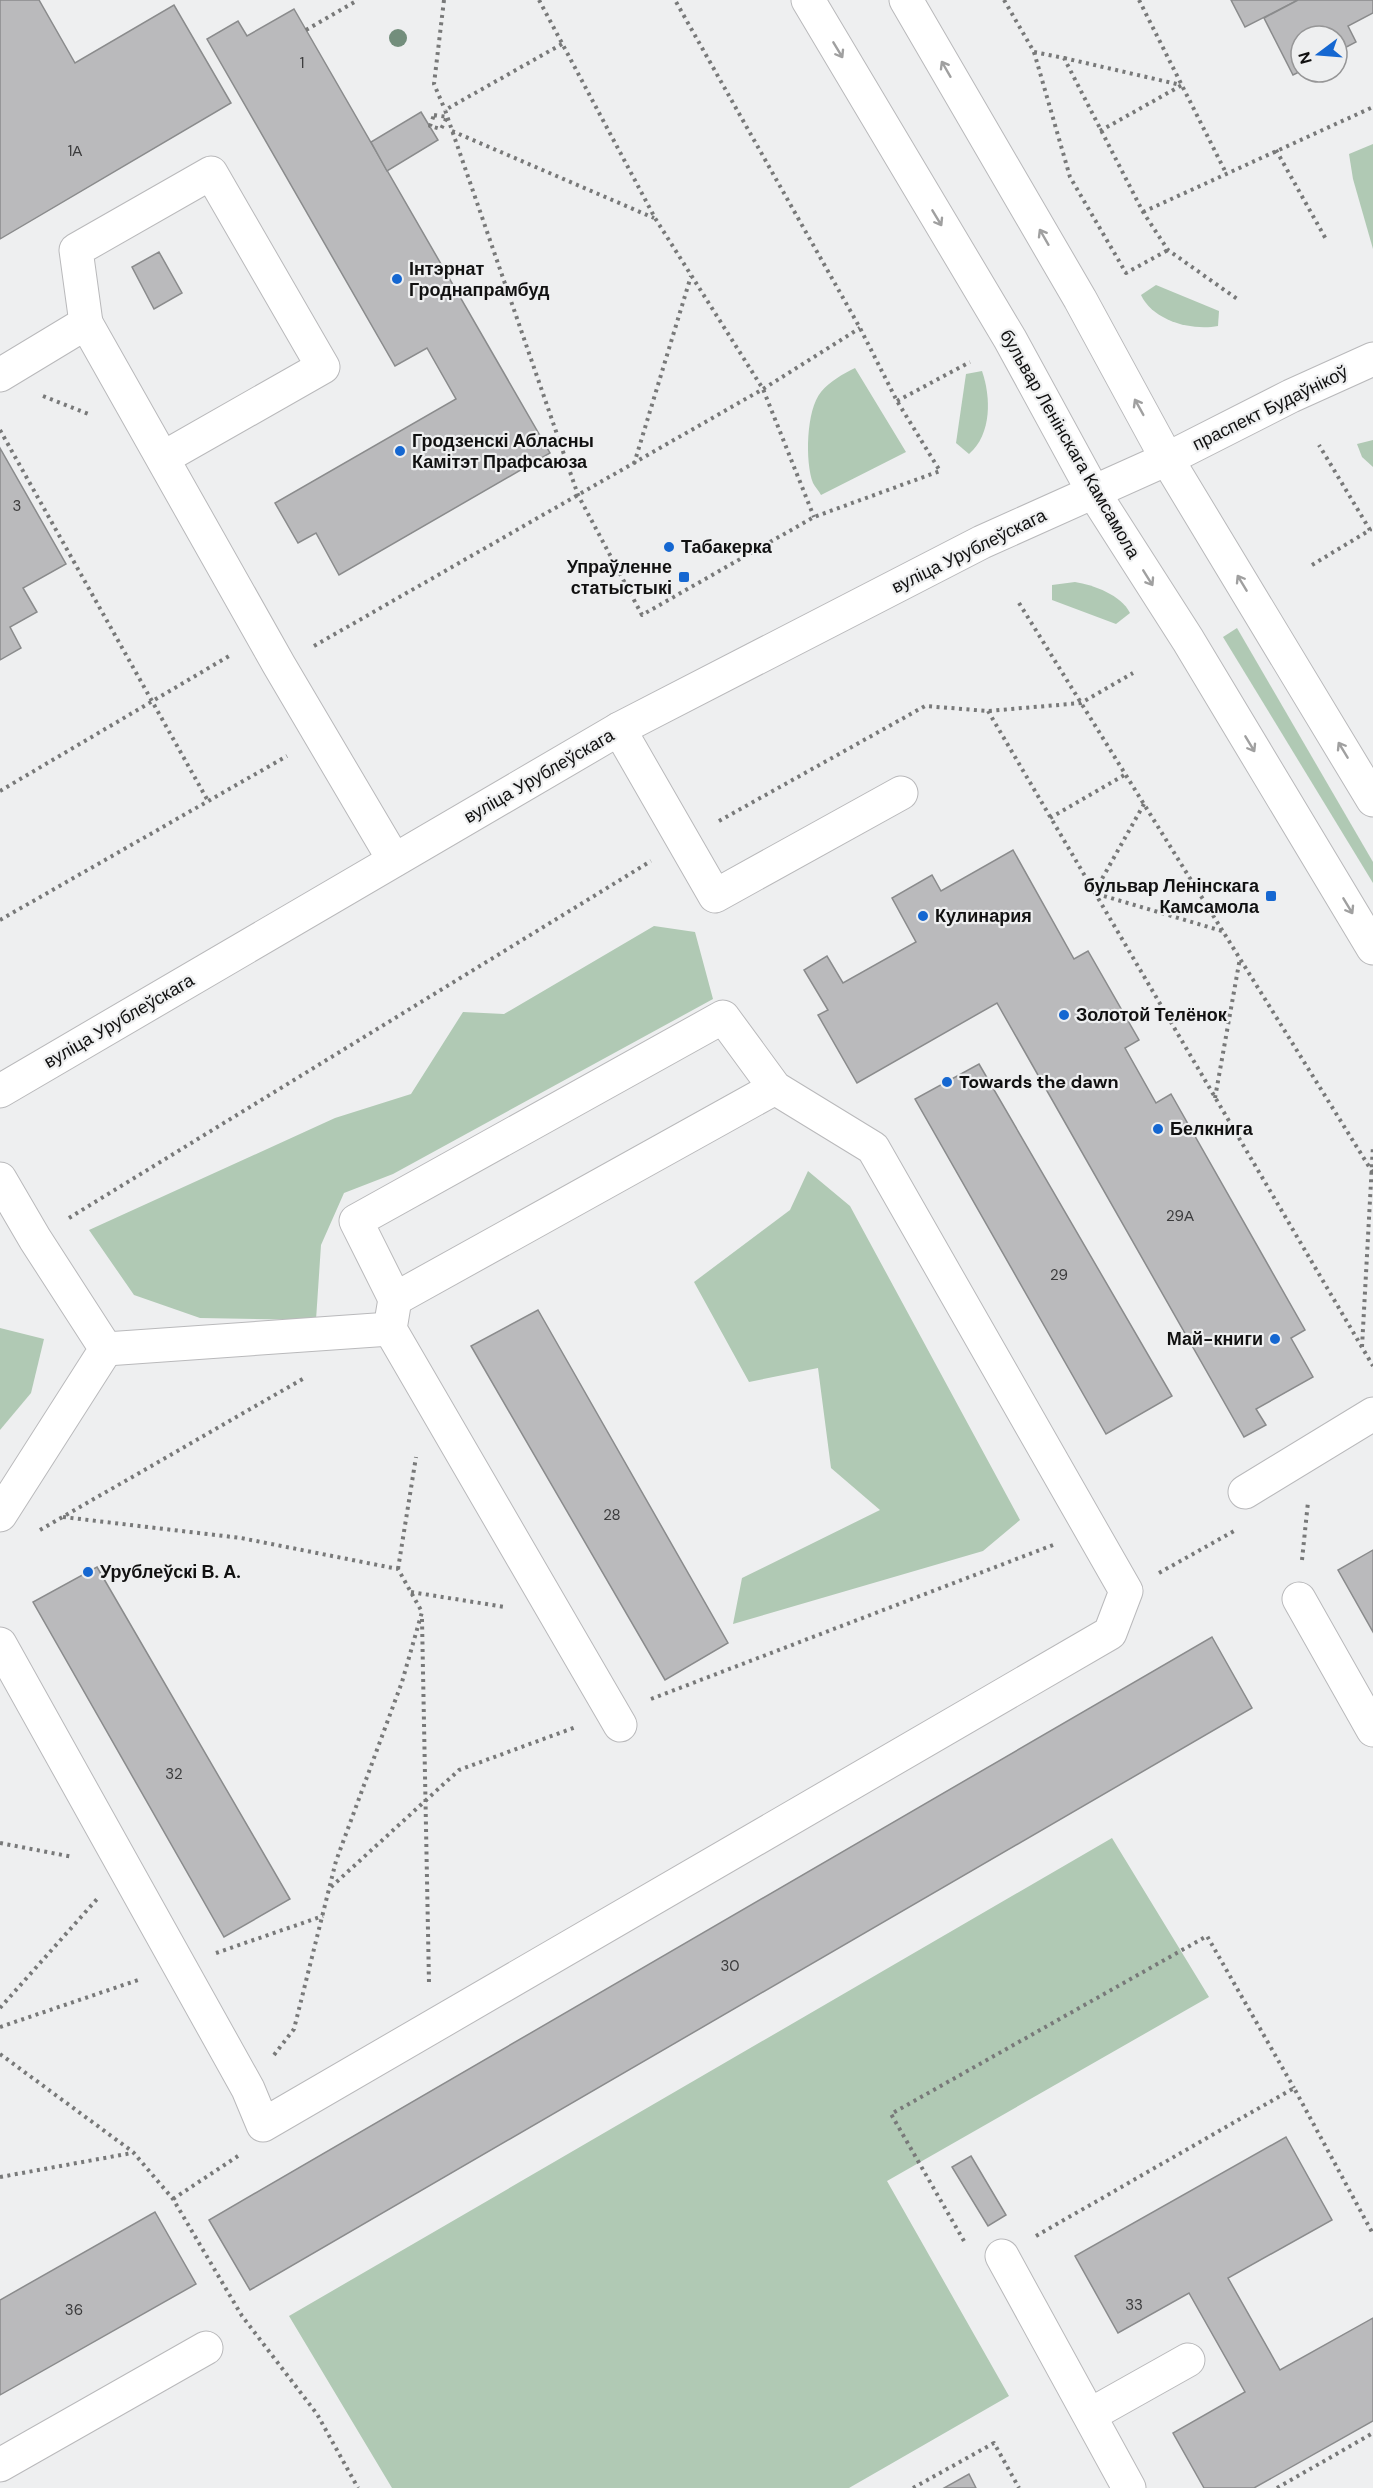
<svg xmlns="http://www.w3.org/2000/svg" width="1373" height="2488" viewBox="0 0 1373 2488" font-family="'DM Sans',sans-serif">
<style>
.green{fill:#b0c9b4}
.building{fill:#bababc;stroke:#8a8b8c;stroke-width:1.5}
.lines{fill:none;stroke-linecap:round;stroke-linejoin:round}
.minor-casing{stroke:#b9b9bb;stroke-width:35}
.major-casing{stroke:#b9b9bb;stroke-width:35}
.path{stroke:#787979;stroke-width:4;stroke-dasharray:3 4.5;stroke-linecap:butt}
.minor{stroke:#fff;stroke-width:33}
.major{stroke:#fff;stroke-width:33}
.tree{fill:#738e7c}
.oneway{stroke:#a0a0a0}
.poi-dot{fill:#1567d1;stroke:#eeeff0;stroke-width:2}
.labels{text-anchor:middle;stroke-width:4.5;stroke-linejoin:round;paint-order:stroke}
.number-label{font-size:15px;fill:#3b3b3c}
.poi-label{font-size:18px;font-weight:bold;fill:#111;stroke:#eeeff0;text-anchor:start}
.street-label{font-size:18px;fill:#111;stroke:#eeeff0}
</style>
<rect width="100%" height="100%" fill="#eeeff0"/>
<g class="green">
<path d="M 1373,144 L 1373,249 L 1353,179 L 1349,154 Z"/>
<path d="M 1156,285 L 1219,311 L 1218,326 C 1192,331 1153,321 1141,295 Z"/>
<path d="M 855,368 L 906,452 L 821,495 C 819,491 815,487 813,483 C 805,462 806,410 821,392 C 830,381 843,374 855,368 Z"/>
<path d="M 982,371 C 991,397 992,434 969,454 L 956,443 L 966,374 Z"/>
<path d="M 1373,440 L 1373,467 L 1362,457 L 1357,444 Z"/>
<path d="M 1075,582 C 1094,585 1121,595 1130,613 L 1116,624 L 1052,600 L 1052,585 Z"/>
<path d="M 1237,628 L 1373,862 L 1373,883 L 1223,637 Z"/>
<path d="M 654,926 L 695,932 L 713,999 L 393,1174 L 344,1193 L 321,1245 L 316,1320 L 200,1318 L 134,1295 L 89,1230 L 335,1118 L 411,1094 L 463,1012 L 504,1014 Z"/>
<path d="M 808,1171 L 850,1206 L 1020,1520 L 983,1551 L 733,1624 L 742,1578 L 880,1510 L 831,1468 L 818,1368 L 749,1382 L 694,1282 L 790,1210 Z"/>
<path d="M 0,1328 L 44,1339 L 31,1393 L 0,1430 Z"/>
<path d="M 1112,1838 L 1209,1997 L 887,2181 L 1009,2396 L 849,2488 L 392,2488 L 289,2316 Z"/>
</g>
<g class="building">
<path d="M 0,0 L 39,0 L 75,63 L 174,5 L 231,103 L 0,239 Z"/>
<path d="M 1231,0 L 1298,0 L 1245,27 Z"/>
<path d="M 1298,0 L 1373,0 L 1373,13 L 1348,26 L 1356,42 L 1337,52 L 1337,36 L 1301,36 L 1301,71 L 1293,75 L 1264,18 Z"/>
<path d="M 294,9 L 550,453 L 339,575 L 316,533 L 298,543 L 275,503 L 456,399 L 427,348 L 395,366 L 207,39 L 238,21 L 247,36 Z"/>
<path d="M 421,112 L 438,140 L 387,171 L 371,142 Z"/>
<path d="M 159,252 L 182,293 L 154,309 L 132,267 Z"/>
<path d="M 0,448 L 66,564 L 23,588 L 37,612 L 10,627 L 21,648 L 0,660 Z"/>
<path d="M 1013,850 L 1074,959 L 1088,951 L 1139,1040 L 1125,1048 L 1156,1103 L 1171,1094 L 1305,1330 L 1291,1338 L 1313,1377 L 1256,1409 L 1266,1425 L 1244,1437 L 997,1003 L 857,1083 L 818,1015 L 828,1010 L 804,970 L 827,956 L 843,983 L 916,942 L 892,898 L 932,875 L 941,891 Z"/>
<path d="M 979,1064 L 1172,1396 L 1106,1434 L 915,1099 Z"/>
<path d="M 538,1310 L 728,1643 L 665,1680 L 471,1346 Z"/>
<path d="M 1373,1550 L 1373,1632 L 1338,1570 Z"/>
<path d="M 97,1567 L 290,1899 L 224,1937 L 33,1602 Z"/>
<path d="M 1212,1637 L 1252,1708 L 250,2290 L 209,2220 Z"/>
<path d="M 1286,2137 L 1332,2220 L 1228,2278 L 1280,2370 L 1373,2318 L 1373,2421 L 1254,2488 L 1204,2488 L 1173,2433 L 1245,2392 L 1189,2293 L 1118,2333 L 1075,2256 Z"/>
<path d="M 971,2156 L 1006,2215 L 988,2226 L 952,2167 Z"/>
<path d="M 155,2212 L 196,2284 L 0,2395 L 0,2300 Z"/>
<path d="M 969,2474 L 976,2488 L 944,2488 Z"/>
</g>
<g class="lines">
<g class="minor-casing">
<g id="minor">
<path d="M 86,323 L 76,250 L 211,173 L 323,367 L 163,458"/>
<path d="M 0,375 L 86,323 L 279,665 L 394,860"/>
<path d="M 1167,459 L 1291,396 L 1373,359"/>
<path d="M 619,729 L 715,896 L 901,793"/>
<path d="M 0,1179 L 35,1239 L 106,1349 L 0,1515"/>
<path d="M 106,1349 L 390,1329"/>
<path d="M 1245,1492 L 1373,1414"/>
<path d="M 1299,1599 L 1373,1730"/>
<path d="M 0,1644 L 248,2089 L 263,2125 L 1110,1633 L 1126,1591 L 873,1148 L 775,1088 L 723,1017 L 356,1221 L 395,1299"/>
<path d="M 620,1725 L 390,1329 L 395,1299 L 775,1088"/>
<path d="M 1002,2256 L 1129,2488"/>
<path d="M 1090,2415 L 1188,2360"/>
<path d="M 0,2465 L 206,2348"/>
</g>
</g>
<g class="major-casing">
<g id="major">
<path d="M 808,0 L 1010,339 L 1094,493 L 1188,640 L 1373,948"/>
<path d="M 906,0 L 1080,299 L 1167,459 L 1373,800"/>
<path d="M 0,1091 L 619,729 L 982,542 L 1167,459"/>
</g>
</g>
<g class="path">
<path d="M 444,0 L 434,84 L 445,110"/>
<path d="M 539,0 L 655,218 L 763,389 L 814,517"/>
<path d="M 1004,0 L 1034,52 L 1064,58 L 1143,212 L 1168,250 L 1240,301"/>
<path d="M 1139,0 L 1226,173"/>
<path d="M 306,30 L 358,0"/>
<path d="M 562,44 L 445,110 L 578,495 L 642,615 L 814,517 L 940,471 L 897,401 L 860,328 L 675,0"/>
<path d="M 1034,52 L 1070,177 L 1126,273 L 1168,250"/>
<path d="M 1064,58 L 1181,85"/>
<path d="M 434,115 L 447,117 L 441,129 L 430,126 Z"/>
<path d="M 452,131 L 654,218"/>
<path d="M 1100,131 L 1182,85"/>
<path d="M 1276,150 L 1327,241"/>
<path d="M 1143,212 L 1373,107"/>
<path d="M 43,396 L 91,415"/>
<path d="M 897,401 L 970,362"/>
<path d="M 0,430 L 208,801"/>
<path d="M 634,464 L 691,276"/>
<path d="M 1312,565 L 1370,530 L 1319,445"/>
<path d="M 1019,603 L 1373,1173"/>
<path d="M 314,646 L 763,389 L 860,328"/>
<path d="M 988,711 L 1373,1366"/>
<path d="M 0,791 L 229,656"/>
<path d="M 1144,804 L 1094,893 L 1222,931"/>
<path d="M 1050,818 L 1126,774"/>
<path d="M 719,821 L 925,706 L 988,711 L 1081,703 L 1133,673"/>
<path d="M 0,920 L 287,756"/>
<path d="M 1215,1098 L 1240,958"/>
<path d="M 69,1218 L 651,861"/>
<path d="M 1362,1347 L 1373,1145"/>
<path d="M 63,1517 L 241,1538 L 398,1569 L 422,1612 L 402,1682 L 336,1861 L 294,2029 L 274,2055"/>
<path d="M 40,1530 L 306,1377"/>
<path d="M 1302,1560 L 1308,1502"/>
<path d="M 398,1569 L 416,1457"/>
<path d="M 1159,1573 L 1234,1531"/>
<path d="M 411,1592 L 505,1607"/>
<path d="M 422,1619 L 429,1983"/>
<path d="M 651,1699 L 1053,1545"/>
<path d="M 0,1843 L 73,1857"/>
<path d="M 331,1887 L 459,1770 L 576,1727"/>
<path d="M 216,1953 L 323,1916"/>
<path d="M 0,2008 L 97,1899"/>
<path d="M 0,2027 L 141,1979"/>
<path d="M 0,2054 L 133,2152 L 173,2199 L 242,2316 L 317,2414 L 358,2488"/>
<path d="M 0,2177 L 132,2153"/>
<path d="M 173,2199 L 238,2156"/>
<path d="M 1036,2236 L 1294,2088 L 1373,2234"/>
<path d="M 964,2241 L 891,2114 L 1207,1936 L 1294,2088"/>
<path d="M 913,2488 L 994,2443 L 1019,2488"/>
<path d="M 1277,2488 L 1373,2433"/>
</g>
<use href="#minor" class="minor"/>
<use href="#major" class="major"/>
</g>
<circle class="tree" cx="398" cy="38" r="9"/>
<defs><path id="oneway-shaft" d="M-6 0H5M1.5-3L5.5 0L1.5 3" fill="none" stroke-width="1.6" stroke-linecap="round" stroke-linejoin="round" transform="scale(1.5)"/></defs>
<g class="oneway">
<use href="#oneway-shaft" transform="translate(838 50) rotate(59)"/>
<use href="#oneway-shaft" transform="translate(946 69) rotate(-120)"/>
<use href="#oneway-shaft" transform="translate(937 218) rotate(59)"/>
<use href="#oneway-shaft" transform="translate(1044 237) rotate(-120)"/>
<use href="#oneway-shaft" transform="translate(1139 407) rotate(-119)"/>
<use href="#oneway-shaft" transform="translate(1148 578) rotate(58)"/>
<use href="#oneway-shaft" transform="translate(1242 583) rotate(-121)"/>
<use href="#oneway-shaft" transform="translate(1250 744) rotate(59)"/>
<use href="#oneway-shaft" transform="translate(1343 750) rotate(-121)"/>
<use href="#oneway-shaft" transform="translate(1348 906) rotate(59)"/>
</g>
<g class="poi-dot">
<circle cx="397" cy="279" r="6"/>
<circle cx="400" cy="451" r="6"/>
<circle cx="669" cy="547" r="6"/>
<rect x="678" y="571" width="12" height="12" rx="3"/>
<rect x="1265" y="890" width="12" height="12" rx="3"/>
<circle cx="923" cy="916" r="6"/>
<circle cx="1064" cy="1015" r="6"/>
<circle cx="947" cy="1082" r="6"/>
<circle cx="1158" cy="1129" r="6"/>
<circle cx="1275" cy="1339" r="6"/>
<circle cx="88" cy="1572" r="6"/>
</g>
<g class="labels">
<g class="number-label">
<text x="302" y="68">1</text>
<text x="75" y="156">1А</text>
<text x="17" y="511">3</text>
<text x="1180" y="1221">29А</text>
<text x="1059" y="1280">29</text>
<text x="612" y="1520">28</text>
<text x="174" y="1779">32</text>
<text x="730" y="1971">30</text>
<text x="1134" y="2310">33</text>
<text x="74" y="2315">36</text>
</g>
<g class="poi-label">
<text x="409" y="275">Інтэрнат<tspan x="409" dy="21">Гроднапрамбуд</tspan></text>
<text x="412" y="447">Гродзенскі Абласны<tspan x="412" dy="21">Камітэт Прафсаюза</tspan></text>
<text x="681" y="553">Табакерка</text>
<text x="672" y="573" text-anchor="end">Упраўленне<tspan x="672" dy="21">статыстыкі</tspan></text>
<text x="1259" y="892" text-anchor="end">бульвар Ленінскага<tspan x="1259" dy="21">Камсамола</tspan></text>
<text x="935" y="922">Кулинария</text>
<text x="1076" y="1021">Золотой Телёнок</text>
<text x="959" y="1088">Towards the dawn</text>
<text x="1170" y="1135">Белкнига</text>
<text x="1263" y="1345" text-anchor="end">Май-книги</text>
<text x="100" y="1578">Урублеўскі В. А.</text>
</g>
<g class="street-label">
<text transform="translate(1270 408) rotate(-26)" y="6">праспект Будаўнікоў</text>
<text transform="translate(1070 444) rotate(60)" y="6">бульвар Ленінскага Камсамола</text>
<text transform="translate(969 551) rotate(-26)" y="6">вуліца Урублеўскага</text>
<text transform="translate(539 776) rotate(-30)" y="6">вуліца Урублеўскага</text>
<text transform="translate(119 1021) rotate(-30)" y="6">вуліца Урублеўскага</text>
</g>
</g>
<g transform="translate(1319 54) rotate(254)"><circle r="28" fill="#eeeff0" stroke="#969697" stroke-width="1.5"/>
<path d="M0-4.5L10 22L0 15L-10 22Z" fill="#1567d1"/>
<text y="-9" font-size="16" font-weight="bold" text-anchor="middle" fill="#111111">N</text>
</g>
</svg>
